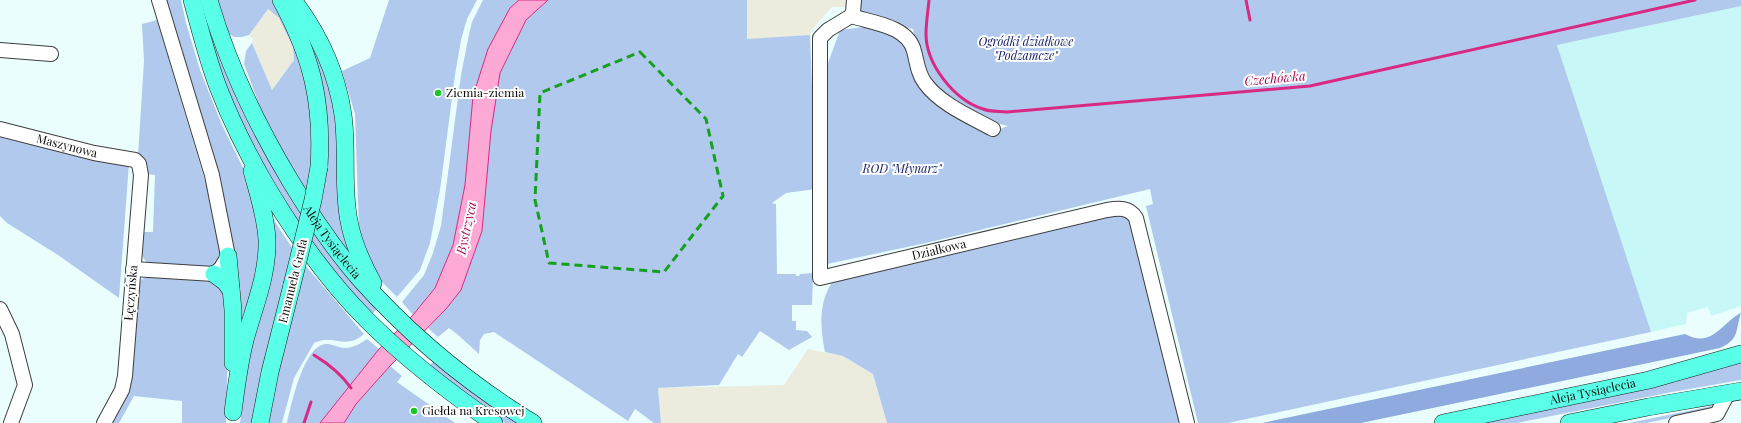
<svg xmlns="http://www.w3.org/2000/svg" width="1741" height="423" viewBox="0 0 1741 423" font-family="'Playfair Display',serif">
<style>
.industrial{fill:#ebebde}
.farmland{fill:#c7f7f7}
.green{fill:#b0c9ed}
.forest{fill:#8eaadf}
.water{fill:#fca9d5;stroke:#d92982}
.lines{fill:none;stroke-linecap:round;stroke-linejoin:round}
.stream{stroke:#d92982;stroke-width:3}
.minor-casing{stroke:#3e3e3e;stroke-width:16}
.major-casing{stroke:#1c1c1c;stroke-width:18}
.minor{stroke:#fff;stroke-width:14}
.major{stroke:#5affe7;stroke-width:17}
.major-bridge-casing{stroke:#1c1c1c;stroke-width:18;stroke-linecap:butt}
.major-bridge{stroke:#5affe7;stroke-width:17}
.marked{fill:none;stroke:#15a11d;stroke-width:3;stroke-dasharray:8 5;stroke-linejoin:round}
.poi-dot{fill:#18c721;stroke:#fff;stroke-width:1.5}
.labels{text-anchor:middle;stroke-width:4;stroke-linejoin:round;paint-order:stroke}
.park-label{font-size:12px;font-style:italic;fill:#172068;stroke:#fff}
.poi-label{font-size:12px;fill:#0b0b0b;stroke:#fff;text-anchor:start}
.street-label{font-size:12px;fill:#0b0b0b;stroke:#fff}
.water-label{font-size:13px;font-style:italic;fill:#a70b53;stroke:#fff}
</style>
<rect width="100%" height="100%" fill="#eafffd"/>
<g class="industrial">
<path d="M 747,0 L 846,0 L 846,7 L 832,7 L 814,27 L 810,35 L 746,40 Z"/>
<path d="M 268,9 L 279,18 L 293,47 L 294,60 L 272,90 L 252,43 L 253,39 L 249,35 Z"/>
<path d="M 808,349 L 843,356 L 873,374 L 887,423 L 661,423 L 658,388 L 784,385 Z"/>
</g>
<path class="farmland" d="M 1741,6 L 1741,306 L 1711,316 L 1708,307 L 1687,313 L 1686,324 L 1650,332 L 1557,45 Z"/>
<g class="green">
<path d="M 165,0 L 181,0 L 186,23 L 200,70 L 222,125 L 249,180 L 262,247 L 241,335 L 238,285 L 230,229 L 217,171 Z"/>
<path d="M 201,0 L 216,49 L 225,71 L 254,132 L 378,308 L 372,314 L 347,287 L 310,241 L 254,148 L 231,99 L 213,50 Z"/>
<path d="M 217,0 L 274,0 L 288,24 L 308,85 L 314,147 L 307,194 L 289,166 L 261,109 L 244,64 L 246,51 L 252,43 L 272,90 L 294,60 L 293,47 L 279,18 L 268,9 L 249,35 L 242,37 L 234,37 L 228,33 Z"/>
<path d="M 389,0 L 477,0 L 467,19 L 461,40 L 455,75 L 440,190 L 430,243 L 420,270 L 397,297 L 372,272 L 359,230 L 355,114 L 342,71 L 370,58 Z"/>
<path d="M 483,0 L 519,0 L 510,8 L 465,185 L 453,246 L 435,288 L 413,315 L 402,302 L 424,275 L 433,253 L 441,226 L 461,75 L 469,34 L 472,22 Z"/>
<path d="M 548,0 L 747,0 L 747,39 L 810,35 L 816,189 L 786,193 L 772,203 L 776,204 L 777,274 L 796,274 L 796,276 L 799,276 L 800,274 L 813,273 L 812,305 L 792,305 L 792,321 L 796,321 L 796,330 L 807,331 L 812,337 L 789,350 L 760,331 L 742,357 L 738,354 L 719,385 L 658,388 L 661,423 L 654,423 L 635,409 L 628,421 L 494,332 L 484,334 L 480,340 L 479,354 L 457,334 L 449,328 L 438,337 L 428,328 L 446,309 L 461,290 L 500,73 L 526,20 Z"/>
<path d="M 859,0 L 1741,0 L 1741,6 L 1557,45 L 1651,332 L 1228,423 L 1198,423 L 1146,206 L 1153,204 L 1150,189 L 926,243 L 827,264 L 824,260 L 824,74 L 840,30 L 864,27 L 899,34 L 906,39 L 911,50 L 915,68 L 922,86 L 931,95 L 987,134 L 1008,126 L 976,118 L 945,99 L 932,87 L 923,74 L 913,29 L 859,16 Z"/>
<path d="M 293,5 L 310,31 L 331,91 L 355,260 L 319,212 L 326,166 Z"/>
<path d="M 157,20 L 206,184 L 221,253 L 219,263 L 207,269 L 150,265 C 136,254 142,247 144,232 L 153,232 L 155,175 L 147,174 L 145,159 L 138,156 L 144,61 L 142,24 Z"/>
<path d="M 0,135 L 129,163 L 119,298 L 58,255 L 7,223 L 0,216 Z"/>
<path d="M 269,213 L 293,249 L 253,423 L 240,423 Z"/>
<path d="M 1121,214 L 1129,219 L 1133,226 L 1182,421 L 1177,423 L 887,423 L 873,374 L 843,356 L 825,352 C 820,328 818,300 834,280 Z"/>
<path d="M 305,265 L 364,334 C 345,351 333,333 314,343 L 294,378 L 282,423 L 268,423 L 282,357 Z"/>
<path d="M 150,276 L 210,279 L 223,287 L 228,344 L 226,423 L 182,423 L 182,401 L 134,396 L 119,423 L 112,423 L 125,396 L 137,287 L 142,279 Z"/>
<path d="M 367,339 L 379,349 L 320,423 L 287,423 C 291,406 304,343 327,344 C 331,344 335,346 339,347 C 350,350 358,345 367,339 Z"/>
<path d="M 434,361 L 521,423 L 505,423 L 464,395 L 429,366 Z"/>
<path d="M 1741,362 L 1741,380 L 1672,392 L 1517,423 L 1476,423 Z"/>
<path d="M 390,366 L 402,376 L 397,382 L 455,423 L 344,423 L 356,404 Z"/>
<path d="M 1717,405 L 1713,409 L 1646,423 L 1629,423 Z"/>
</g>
<path class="forest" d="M 1741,313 C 1735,331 1740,339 1720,348 L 1361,423 L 1262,423 L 1685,334 C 1712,349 1721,323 1741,313 Z"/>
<path class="water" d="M 519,0 L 548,0 L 526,20 L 500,73 L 491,131 L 482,231 L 461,290 L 446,309 L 390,366 L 356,404 L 344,423 L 320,423 L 379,349 L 413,315 L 435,288 L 453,245 L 465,185 L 473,96 L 488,49 L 510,8 Z"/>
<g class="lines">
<g class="stream">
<path d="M 929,0 C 928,11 926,23 926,34 C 926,64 954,100 983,109 C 990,112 1000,111 1007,112 L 1310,86 L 1695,0"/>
<path d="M 1246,0 L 1250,20"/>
<path d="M 314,355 C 327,363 342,375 351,388"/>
<path d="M 304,423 L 311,402"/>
</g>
<g class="minor-casing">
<g id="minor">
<path id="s1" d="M 854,0 L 853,12 L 851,16 L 828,30 L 820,38 L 820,278 L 1107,210 C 1119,208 1129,207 1136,218 L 1187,423"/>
<path d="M 851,16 C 873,23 908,26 914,51 C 917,62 918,74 925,83 C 940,104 971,117 993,129"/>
<path d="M 0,50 L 51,54"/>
<path id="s2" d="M 0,129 L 94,153 L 135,160 L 139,164 L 141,175 L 125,376 L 122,390 L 104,423"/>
<path d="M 133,269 L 214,274 L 221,268 L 228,256 L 212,175 L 159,0"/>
<path d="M 0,309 L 12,334 L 25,385 L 11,423"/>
<path d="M 1676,423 L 1717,414 L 1728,393"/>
</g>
</g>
<g class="major-casing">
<g id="major">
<path d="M 192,0 C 200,29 207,58 218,87 C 249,167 307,260 367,320 C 405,358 450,393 494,423"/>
<path id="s3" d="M 209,0 C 228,65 256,124 291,182 C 311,215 333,248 359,278 C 409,334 469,384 533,423"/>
<path d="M 281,0 C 312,57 323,103 319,167"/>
<path d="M 293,0 C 319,34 337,73 343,115 C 348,150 342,187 349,221 C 353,244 362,263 373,283"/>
<path d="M 228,256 L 233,310 L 233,363"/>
<path d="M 214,274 L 225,282 L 231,290"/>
<path d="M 233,412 C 236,388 239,364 245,340 C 254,307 268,275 267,240 C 266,217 258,193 252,171"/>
<path d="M 260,423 L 270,372 L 292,285"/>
<path id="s4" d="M 1443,423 L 1649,380 L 1741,354"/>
<path d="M 1569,423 L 1648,407 L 1741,391"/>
</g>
</g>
<use href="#minor" class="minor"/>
<use href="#major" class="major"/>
<g class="major-bridge-casing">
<path id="major-bridge" d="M 292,285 L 313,200 L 319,167"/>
</g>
<use href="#major-bridge" class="major-bridge"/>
</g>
<path class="marked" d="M 640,52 L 706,119 L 723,196 L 664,272 L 549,263 L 535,200 L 540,93 Z"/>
<g class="poi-dot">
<circle cx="438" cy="93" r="4"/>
<circle cx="414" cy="411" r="4"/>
</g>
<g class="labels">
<g class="park-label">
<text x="1026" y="46">Ogródki działkowe<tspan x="1026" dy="14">"Podzamcze"</tspan></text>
<text x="902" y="173">ROD "Młynarz"</text>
</g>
<g class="poi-label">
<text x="446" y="97">Ziemia-ziemia</text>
<text x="422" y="415">Giełda na Kresowej</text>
</g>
<g class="street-label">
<text dy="4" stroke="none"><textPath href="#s2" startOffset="69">Maszynowa</textPath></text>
<text dy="4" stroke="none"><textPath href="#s3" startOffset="273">Aleja Tysiąclecia</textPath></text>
<text dy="4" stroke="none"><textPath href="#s1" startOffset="417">Działkowa</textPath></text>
<text transform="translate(293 281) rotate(-76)" y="4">Emanuela Grafa</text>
<text transform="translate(131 293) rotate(-85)" y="4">Łęczyńska</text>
<text dy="4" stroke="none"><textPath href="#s4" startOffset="153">Aleja Tysiąclecia</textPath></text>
</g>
<g class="water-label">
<text transform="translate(1275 78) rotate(-5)" y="5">Czechówka</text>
<text transform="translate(466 228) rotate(-78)" y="5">Bystrzyca</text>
</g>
</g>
</svg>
